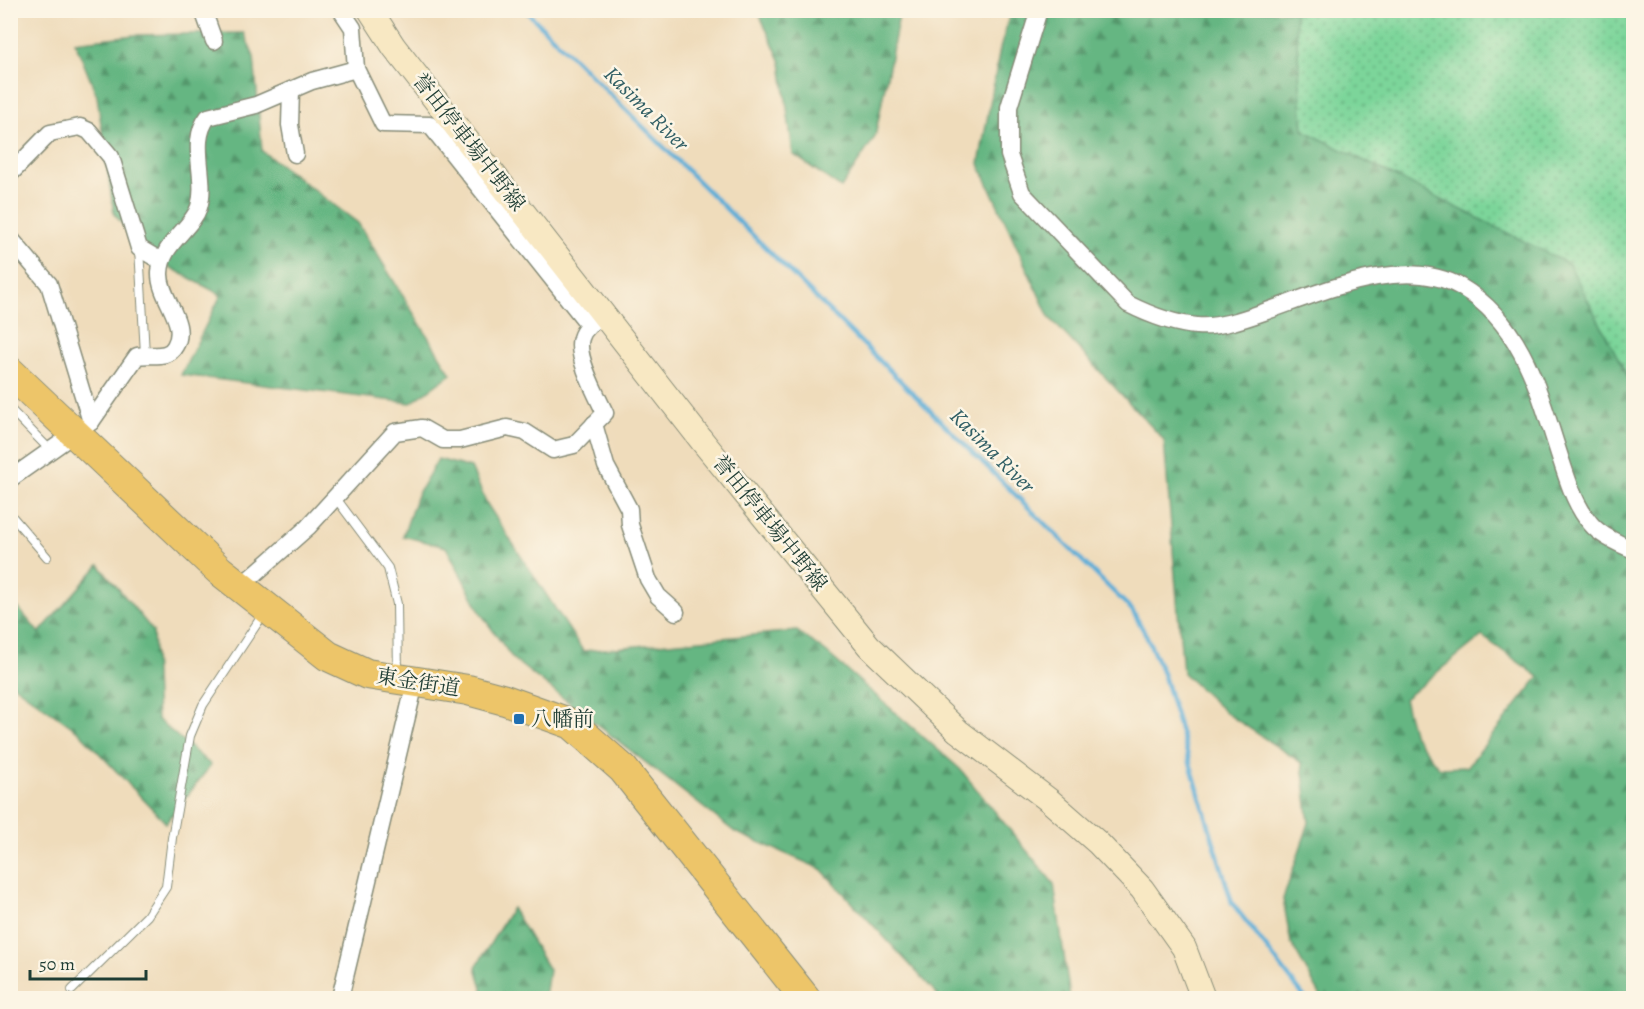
<svg xmlns="http://www.w3.org/2000/svg" width="1644" height="1009" viewBox="0 0 1644 1009" font-family="Alegreya,'Noto Serif JP',serif">
<style>
.grass{fill:url(#grass-dots);stroke:#4e8967;stroke-width:1.5}
.forest{fill:url(#forest-firs);stroke:#427a5b;stroke-width:1.5;fill-rule:evenodd}
.lines{fill:none;stroke-linecap:round;stroke-linejoin:round}
.stream{stroke:#5cadd7;stroke-width:4.5}
.lane-casing{stroke:#878c78;stroke-width:10}
.street-casing{stroke:#878c78;stroke-width:19}
.secondary-casing{stroke:#878c78;stroke-width:26}
.highway-casing{stroke:#878c78;stroke-width:32}
.lane{stroke:#fff;stroke-width:8}
.street{stroke:#fff;stroke-width:16}
.secondary{stroke:#f8e8c3;stroke-width:24}
.highway{stroke:#edc569;stroke-width:30}
.poi-dot{fill:#1f6fb2;stroke:#fcf5e5;stroke-width:2}
.labels{text-anchor:middle;stroke-width:5;stroke-linejoin:round;paint-order:stroke}
.street-label{font-size:21px;fill:#1f3d34;stroke:#fcf5e5}
.poi-label{font-size:21px;fill:#1f3d34;stroke:#fcf5e5;text-anchor:start}
.water-label{font-size:22px;font-style:italic;fill:#315f65;stroke:#fcf5e5}
</style>
<defs>
<pattern id="grass-dots" width="8" height="8" patternUnits="userSpaceOnUse" patternTransform="scale(1.5)"><rect width="8" height="8" fill="#7cd59a"/><path d="M2 2h.1M6 6h.1" fill="none" stroke="#65ae7e" stroke-width="1.8" stroke-linecap="round"/></pattern>
<pattern id="forest-firs" width="22" height="20" patternUnits="userSpaceOnUse" patternTransform="scale(1.5)"><rect width="22" height="20" fill="#65b682"/><path d="M5 1l3.5 6h-7zM16 11l3.5 6h-7z" fill="#53956b"/></pattern>
</defs>
<rect width="100%" height="100%" fill="#fcf5e5"/>
<filter id="ink" filterUnits="userSpaceOnUse"><feTurbulence type="fractalNoise" baseFrequency=".0167" numOctaves="2"/><feDisplacementMap in="SourceGraphic" scale="12" xChannelSelector="R" yChannelSelector="G"/><feConvolveMatrix kernelMatrix="1 2 1 2 8 2 1 2 1" color-interpolation-filters="sRGB"/></filter>
<filter id="wash" filterUnits="userSpaceOnUse"><feTurbulence type="fractalNoise" baseFrequency=".008" numOctaves="4" result="noise"/><feDisplacementMap in="SourceGraphic" scale="24" xChannelSelector="R" yChannelSelector="G"/><feGaussianBlur stdDeviation="1.35" result="paint"/><feColorMatrix in="noise" values="0 0 0 0 0 0 0 0 0 0 0 0 0 0 0 0 0 1.4 0 .05"/><feComposite in="paint" operator="in"/></filter>
<g filter="url(#wash)">
<rect width="100%" height="100%" fill="#efdcbb"/>
<path class="grass" d="M 1113,11 L 1633,11 L 1633,465 Z"/>
<g class="forest">
<path d="M 758,11 L 900,11 L 875,137 L 841,188 L 793,154 L 781,62 Z"/>
<path d="M 1011,11 L 1295,11 L 1303,130 L 1569,264 L 1633,387 L 1633,998 L 1322,998 L 1291,943 L 1283,899 L 1309,823 L 1302,763 L 1226,713 L 1183,673 L 1164,440 L 1049,317 L 979,164 L 1000,49 ZM 1482,636 L 1539,677 L 1467,767 L 1439,768 L 1414,736 L 1404,699 Z"/>
<path d="M 244,33 L 254,57 L 262,151 L 358,223 L 451,374 L 411,403 L 181,375 L 221,295 L 151,257 L 114,214 L 97,96 L 75,42 L 135,35 Z"/>
<path d="M 438,459 L 471,468 L 487,504 L 583,651 L 797,631 L 826,652 L 960,769 L 1054,884 L 1070,998 L 936,998 L 938,995 L 821,869 L 735,832 L 513,659 L 482,615 L 446,547 L 403,536 L 417,495 Z"/>
<path d="M 99,565 L 153,631 L 157,719 L 211,765 L 166,823 L 79,732 L 15,686 L 10,679 L 10,598 L 39,633 Z"/>
<path d="M 512,908 L 549,970 L 545,998 L 485,998 L 476,967 Z"/>
</g>
<g class="lines">
<path class="stream" d="M 525,10 L 1132,610 L 1146,635 L 1164,676 L 1232,903 L 1305,998"/>
</g>
</g>
<g filter="url(#ink)">
<g class="lines">
<g class="lane-casing">
<g id="lane">
<path d="M 139,248 L 145,354"/>
<path d="M 10,409 L 50,450"/>
<path d="M 335,497 L 388,568 L 397,604 L 398,675"/>
<path d="M 10,514 L 47,557"/>
<path d="M 72,990 L 147,916 L 166,887 L 172,838 L 190,736 L 203,705 L 264,613"/>
</g>
</g>
<g class="street-casing">
<g id="street">
<path d="M 203,10 L 214,41"/>
<path d="M 341,10 L 353,28 L 356,69 L 383,124 L 430,125 L 589,325"/>
<path d="M 1039,10 L 1009,107 L 1009,155 L 1022,193 L 1128,304 C 1150,315 1173,324 1197,326 C 1218,328 1244,319 1264,312 C 1320,293 1403,254 1461,287 C 1525,325 1540,397 1562,463 C 1569,484 1576,507 1591,524 C 1600,535 1621,545 1634,550"/>
<path d="M 291,90 L 290,125 L 295,154"/>
<path d="M 10,174 L 50,133 L 80,127 L 89,131 L 111,157 L 139,248 L 161,261"/>
<path d="M 10,238 L 49,284 L 91,422"/>
<path d="M 594,424 L 606,466 L 629,509 L 630,525 L 648,579 L 658,596 L 676,612"/>
<path d="M 10,479 L 91,422 L 137,356 C 150,353 168,360 175,346 C 189,323 159,298 160,273 C 161,243 192,229 199,207 C 208,178 188,142 208,117 L 256,105 L 312,81 L 356,69"/>
<path d="M 240,587 L 308,527 L 395,432 L 422,428 L 443,440 L 460,440 L 507,428 L 525,432 L 553,450 L 574,445 L 605,413 C 597,396 575,356 581,338 C 584,327 595,321 604,315"/>
<path d="M 340,998 L 415,683"/>
</g>
</g>
<g class="secondary-casing">
<path id="secondary" d="M 370,10 L 394,47 L 703,442 L 869,646 L 958,731 L 1050,801 L 1098,843 L 1142,889 L 1184,948 L 1203,998"/>
</g>
<g class="highway-casing">
<path id="highway" d="M 10,372 L 219,570 L 328,656 L 367,674 L 468,690 L 505,700 L 572,724 L 623,769 L 805,998"/>
</g>
<use href="#lane" class="lane"/>
<use href="#street" class="street"/>
<use href="#secondary" class="secondary"/>
<use href="#highway" class="highway"/>
</g>
</g>
<rect class="poi-dot" x="513" y="713" width="12" height="12" rx="3"/>
<g class="labels">
<g class="street-label">
<text transform="translate(469 142) rotate(52)" y="7">誉田停車場中野線</text>
<text transform="translate(770 523) rotate(51)" y="7">誉田停車場中野線</text>
<text transform="translate(418 682) rotate(9)" y="7">東金街道</text>
</g>
<g class="poi-label">
<text x="531" y="726">八幡前</text>
</g>
<g class="water-label">
<text transform="translate(647 108) rotate(45)" y="8">Kasima River</text>
<text transform="translate(993 450) rotate(45)" y="8">Kasima River</text>
</g>
</g>
<rect width="1644" height="1009" fill="none" stroke="#fcf5e5" stroke-width="36"/>
<path d="M30 970v9h116v-9" fill="none" stroke="#1f3d34" stroke-width="3"/>
<text x="39" y="970" font-size="18" fill="#1f3d34" stroke="#fcf5e5" stroke-width="4.5" paint-order="stroke">50 m</text>
</svg>
